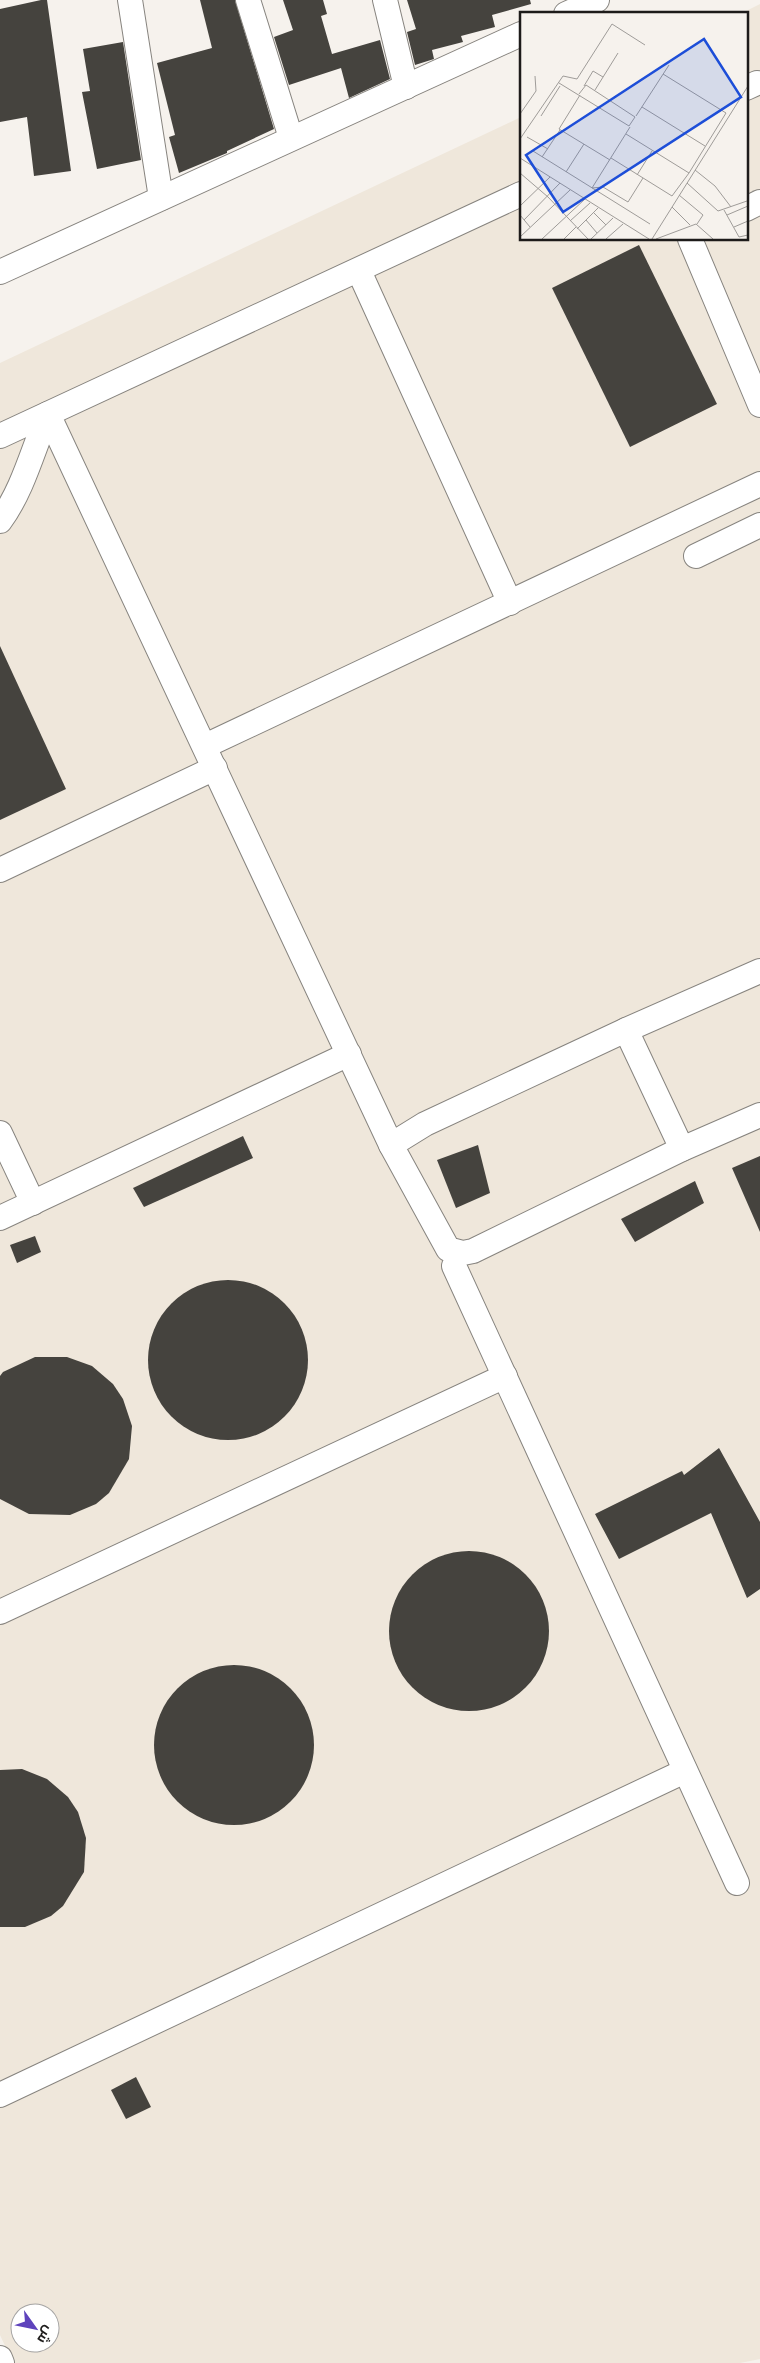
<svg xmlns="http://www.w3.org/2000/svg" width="760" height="2363" viewBox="0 0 760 2363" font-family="'PT Serif',Cairo,serif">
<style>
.built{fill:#efe7db;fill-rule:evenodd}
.building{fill:#45433e}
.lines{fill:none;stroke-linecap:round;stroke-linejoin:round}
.minor-casing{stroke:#87847f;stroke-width:26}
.minor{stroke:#fff;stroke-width:24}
.inset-road{fill:none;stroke:#9f9c99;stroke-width:1}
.view{fill:#1d4ed8;fill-opacity:0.15;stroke:#1d4ed8;stroke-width:2.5}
.inset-edge{fill:none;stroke:#1d1b1a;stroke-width:2.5}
</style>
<rect width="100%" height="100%" fill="#f6f2ed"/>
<path class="built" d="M 760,4 L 760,2359 L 740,2363 L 13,2363 L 0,2335 L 0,363 L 521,117 L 521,239 L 746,239 L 746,14 L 740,14 ZM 20,2313 L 50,2313 L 50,2343 L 20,2343 Z"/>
<g class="building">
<path d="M 41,0 L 47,0 L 71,171 L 34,176 L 27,117 L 0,122 L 0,9 Z"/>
<path d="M 200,0 L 235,0 L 274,129 L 227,151 L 227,153 L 179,173 L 169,137 L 175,135 L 157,63 L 212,48 Z"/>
<path d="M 283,0 L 323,0 L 327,14 L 321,16 L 332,54 L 380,40 L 390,79 L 349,98 L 341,68 L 289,85 L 274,37 L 293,30 Z"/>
<path d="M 407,0 L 530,0 L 531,4 L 492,15 L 495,27 L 461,36 L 463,42 L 432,50 L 434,59 L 415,65 L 407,32 L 416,29 Z"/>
<path d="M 123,42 L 141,160 L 97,169 L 82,92 L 90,91 L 83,49 Z"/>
<path d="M 639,245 L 717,404 L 630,447 L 552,288 Z"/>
<path d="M 0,646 L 66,789 L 0,820 Z"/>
<path d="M 243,1136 L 253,1158 L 144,1207 L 133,1188 Z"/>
<path d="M 478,1145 L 490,1193 L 456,1208 L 437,1160 Z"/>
<path d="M 760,1156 L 760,1232 L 732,1168 Z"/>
<path d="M 695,1181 L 704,1203 L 635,1242 L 621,1219 Z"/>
<path d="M 35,1236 L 41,1252 L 17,1263 L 10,1245 Z"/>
<circle cx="228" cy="1360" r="80"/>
<path d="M 35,1357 L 67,1357 L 92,1366 L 113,1384 L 123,1399 L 132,1426 L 129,1459 L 109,1493 L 96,1504 L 70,1515 L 29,1514 L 0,1499 L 0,1376 L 3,1372 Z"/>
<path d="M 719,1448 L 760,1522 L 760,1589 L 747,1598 L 711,1513 L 619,1559 L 595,1514 L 682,1471 L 684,1475 Z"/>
<circle cx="469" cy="1631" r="80"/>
<circle cx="234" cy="1745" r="80"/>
<path d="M 22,1769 L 47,1779 L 68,1797 L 78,1812 L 86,1838 L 84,1872 L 63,1906 L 51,1916 L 25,1927 L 0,1927 L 0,1770 Z"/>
<path d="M 136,2077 L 151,2107 L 126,2119 L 111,2090 Z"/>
</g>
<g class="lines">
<g class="minor-casing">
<g id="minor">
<path d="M 130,0 L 161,198"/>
<path d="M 248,0 L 291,138"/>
<path d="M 385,0 L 406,87"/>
<path d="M 566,14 L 597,0"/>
<path d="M 746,88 L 757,83"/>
<path d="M 746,209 L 760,202"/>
<path d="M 690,239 L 760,405"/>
<path d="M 359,271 L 510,603"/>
<path d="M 0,272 L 521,34"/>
<path d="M 48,414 L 391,1145"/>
<path d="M 0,436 L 521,194"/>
<path d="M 0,521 C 23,490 33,449 48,414"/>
<path d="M 696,556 L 760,525"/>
<path d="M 205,746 L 760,484"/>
<path d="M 0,870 L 215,768"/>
<path d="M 760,971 L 626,1030 L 425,1124 L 391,1145 L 448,1249 L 463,1253 L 473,1251 L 682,1149 L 760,1115"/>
<path d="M 626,1030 L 682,1149"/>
<path d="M 0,1133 L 33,1203"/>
<path d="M 0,1218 L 349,1054"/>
<path d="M 454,1266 L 737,1883"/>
<path d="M 0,1612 L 505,1376"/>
<path d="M 0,2095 L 685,1771"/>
<path d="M 0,2358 L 2,2363"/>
</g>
</g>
<use href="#minor" class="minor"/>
</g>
<g transform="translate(520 12)">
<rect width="228" height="228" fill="#f6f2ed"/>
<path class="inset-road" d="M 39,71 L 109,114 L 115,105 L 66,73 L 59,82M 64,74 L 73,59 L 83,65M 75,78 L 98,41M 60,83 L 39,117 L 90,148M 122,95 L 185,134M 0,102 L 16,79 L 15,64M 21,104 L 40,74M 116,104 L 149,53M 106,122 L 169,161M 7,125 L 28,137M 0,127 L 43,64 L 57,67 L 92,12 L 125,33M 13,139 L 130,212M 22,145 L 40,118M 0,146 L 129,227M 91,146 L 152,184 L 169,161 L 206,101 L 143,62M 175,158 L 195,174 L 211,195M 46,160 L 64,132M 0,161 L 28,185 L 68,227M 117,163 L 132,139M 167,171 L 198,199 L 227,189M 72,176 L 110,115M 72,176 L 83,175 L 108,190 L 123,166M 159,183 L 183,203 L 177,212M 0,194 L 30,165M 152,195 L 170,213M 204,198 L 219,225 L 228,223M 74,201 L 86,213M 0,203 L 10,215M 207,203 L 228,194M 4,208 L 40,171M 66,208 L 77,221M 50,209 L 70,191M 214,215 L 228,209M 57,217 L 78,196M 0,225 L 50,178M 22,227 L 65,187M 44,227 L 56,215M 71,227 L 93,206M 86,227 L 103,212M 132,227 L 228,74M 136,227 L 176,212 L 193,227"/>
<path class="view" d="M 184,27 L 221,85 L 43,200 L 6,143 Z"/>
<rect width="228" height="228" class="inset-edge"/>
</g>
<g transform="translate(35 2328) rotate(123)"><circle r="24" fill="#ffffff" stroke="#a5a4a3"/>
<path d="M0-4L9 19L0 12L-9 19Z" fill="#5e43bc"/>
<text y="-8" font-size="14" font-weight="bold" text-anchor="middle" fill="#1d1b1a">ش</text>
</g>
</svg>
